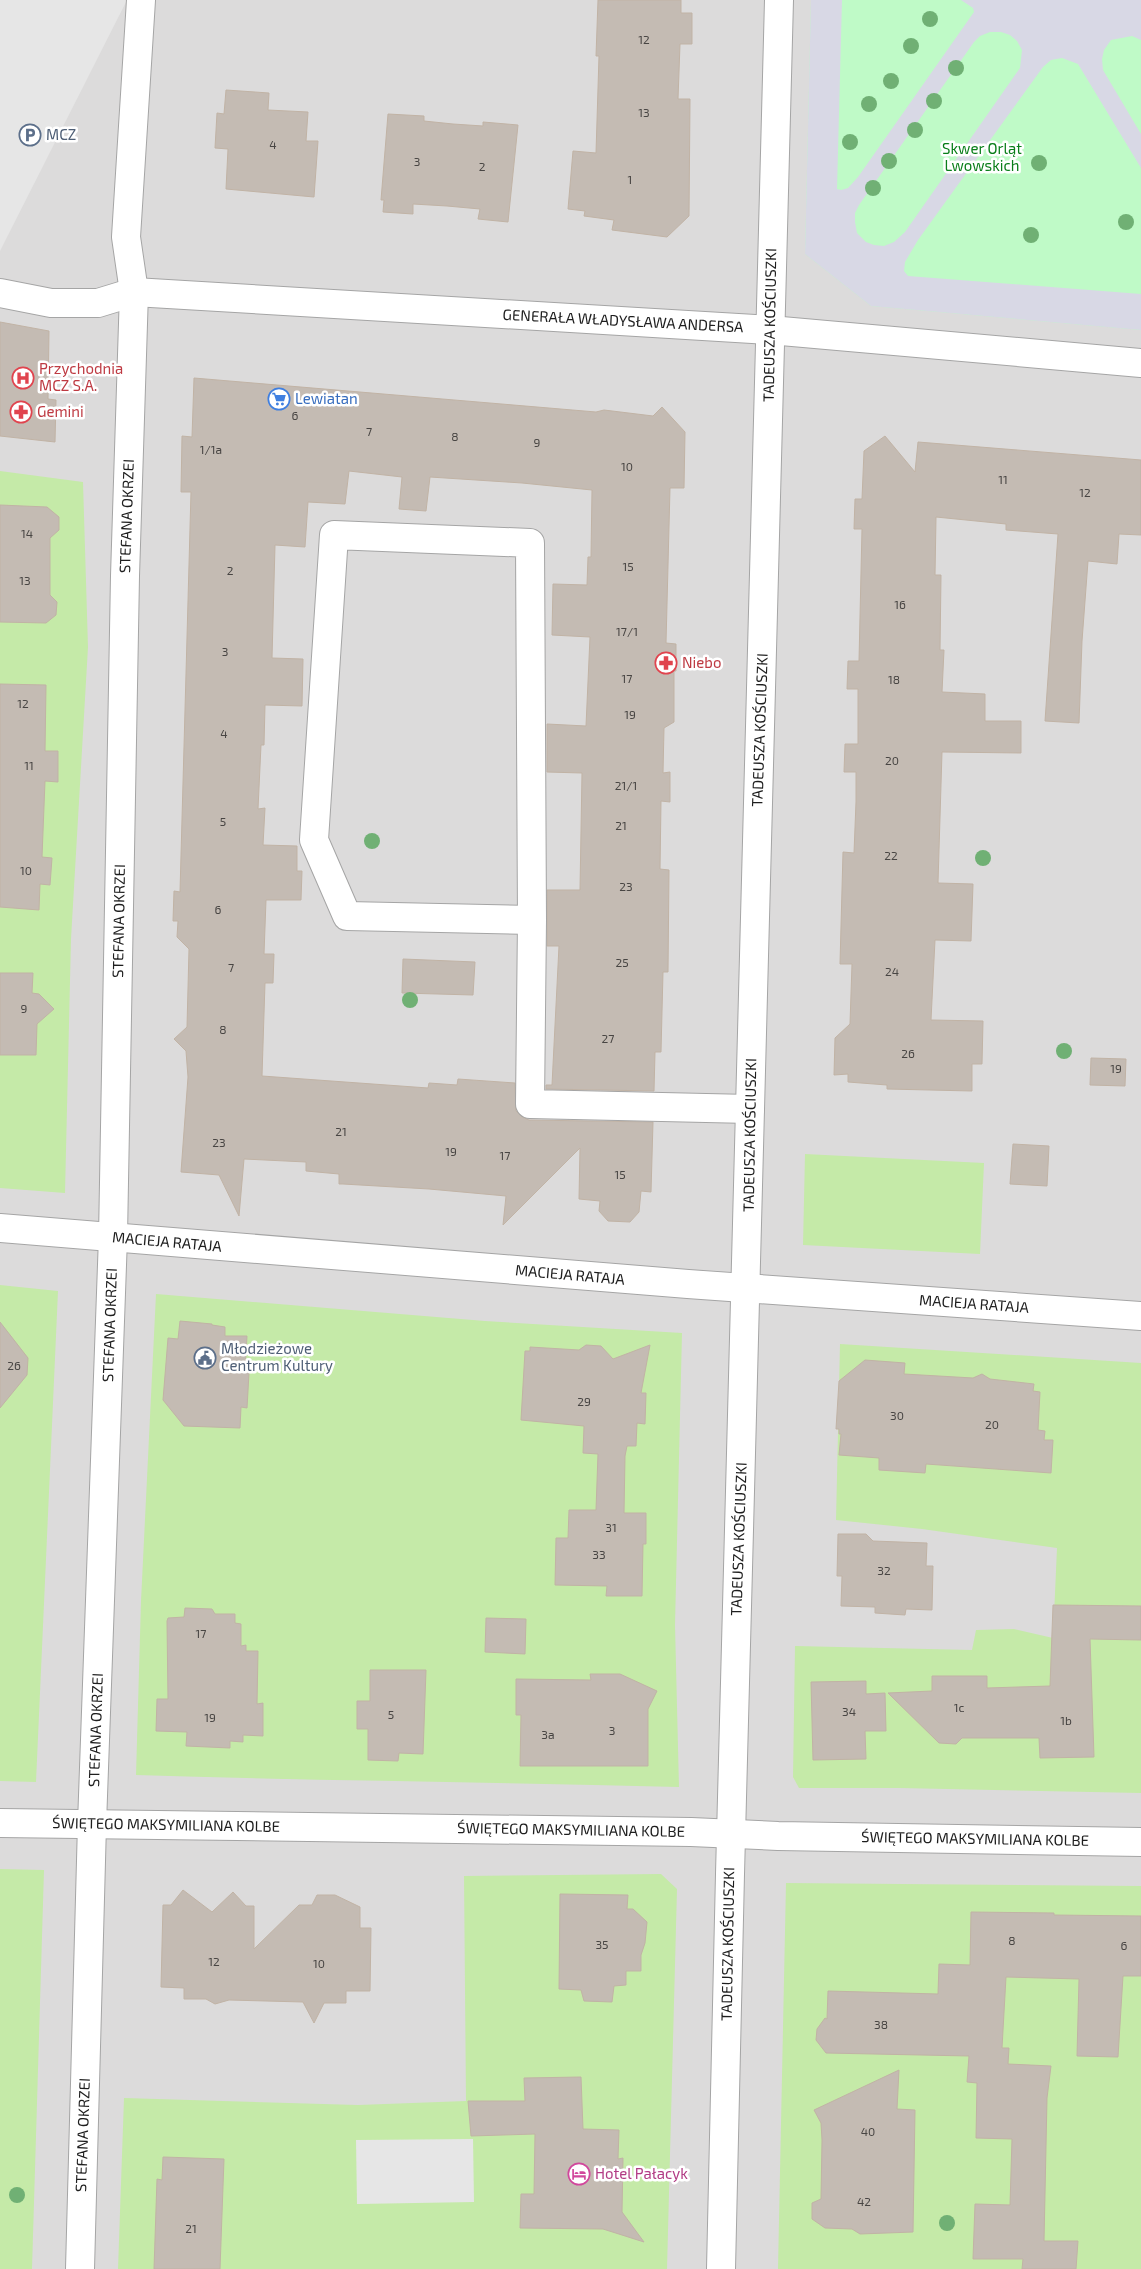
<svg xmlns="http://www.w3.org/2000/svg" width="1141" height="2269" viewBox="0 0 1141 2269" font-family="'Exo 2',sans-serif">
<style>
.residential{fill:#dcdbdb}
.grass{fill:#c5eaa8}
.park{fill:#bffac7}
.parking{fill:#e6e6e6}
.plaza{fill:#d8d8e5;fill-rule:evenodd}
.building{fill:#c4bbb3;stroke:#c1b3a5}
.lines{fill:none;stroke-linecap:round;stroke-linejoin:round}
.minor-casing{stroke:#a5a5a5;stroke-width:30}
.minor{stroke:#fff;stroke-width:28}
.tree{fill:#70b074}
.labels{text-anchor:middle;stroke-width:5;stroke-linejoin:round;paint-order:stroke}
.number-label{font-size:12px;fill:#484543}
.service-label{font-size:15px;fill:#4e5e75;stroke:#fff;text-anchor:start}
.park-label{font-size:15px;fill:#097e19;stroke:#fff}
.street-label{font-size:15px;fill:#1e1e1e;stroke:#fff}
.health-label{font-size:15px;fill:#be3a42;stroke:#fff;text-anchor:start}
.shop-label{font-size:15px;fill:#366cbe;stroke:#fff;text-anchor:start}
.hotel-label{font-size:15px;fill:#b23c85;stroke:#fff;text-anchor:start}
</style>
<rect width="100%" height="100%" fill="#efece3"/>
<rect class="residential" x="0" y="0" width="1141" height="2269"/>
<g class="grass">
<path d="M 0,471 L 83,482 L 88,647 L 71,939 L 65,1193 L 0,1188 Z"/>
<path d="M 805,1154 L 984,1163 L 980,1254 L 803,1245 Z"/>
<path d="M 0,1285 L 58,1291 L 36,1782 L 0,1781 Z"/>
<path d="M 156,1294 L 485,1321 L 682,1333 L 675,1625 L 679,1787 C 498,1782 317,1781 136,1775 L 141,1601 Z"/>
<path d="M 840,1344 L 1141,1363 L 1141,1793 L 899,1788 L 799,1788 L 793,1777 L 795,1646 L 972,1650 L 976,1630 L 1014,1629 L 1053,1638 L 1057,1548 L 922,1529 L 836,1520 Z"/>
<path d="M 0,1869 L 44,1870 L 32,2269 L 0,2269 Z"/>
<path d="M 661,1874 L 677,1889 L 667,2269 L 118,2269 L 124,2098 L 358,2105 L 466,2101 L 464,1876 Z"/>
<path d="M 786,1883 L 1141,1886 L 1141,2269 L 778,2269 Z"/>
</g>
<path class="park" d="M 811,0 L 1141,0 L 1141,330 L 871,306 L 805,254 Z"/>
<g class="parking">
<path d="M 0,0 L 127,0 L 0,251 Z"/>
<path d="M 473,2139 L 474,2202 L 357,2204 L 356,2140 Z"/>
</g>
<path class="plaza" d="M 811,0 L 842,0 L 837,189 L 841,190 L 848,188 L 858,177 L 974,12 L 973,8 L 961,0 L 1141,0 L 1141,40 L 1132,36 L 1111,40 L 1104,50 L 1102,59 L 1103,70 L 1141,134 L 1141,168 L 1078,64 L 1062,58 L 1051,60 L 1043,67 L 918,240 L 905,262 L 904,271 L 908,276 L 1141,294 L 1141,330 L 871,306 L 805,254 ZM 990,32 L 1001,32 L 1010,35 L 1017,41 L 1022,50 L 1020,68 L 905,232 L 894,242 L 884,246 L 874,245 L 866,242 L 857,233 L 855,222 L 855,213 L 859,205 L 974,42 L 980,36 Z"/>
<g class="building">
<path d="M 598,0 L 681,0 L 681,13 L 692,13 L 692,44 L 680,44 L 678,99 L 690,99 L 689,216 L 667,237 L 612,230 L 614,220 L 584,216 L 585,211 L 568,209 L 573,151 L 596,153 L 599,56 L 596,56 Z"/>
<path d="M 226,90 L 269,93 L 268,110 L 308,112 L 306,141 L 318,141 L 314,197 L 226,189 L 228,149 L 215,148 L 217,113 L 224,114 Z"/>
<path d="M 388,114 L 424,116 L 424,121 L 453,124 L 483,126 L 483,122 L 518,125 L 508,222 L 478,219 L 480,209 L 447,206 L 413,204 L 413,214 L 383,212 L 384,200 L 381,200 Z"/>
<path d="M 0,322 L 49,331 L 48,399 L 56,400 L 55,442 L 0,436 Z"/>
<path d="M 194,378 L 596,412 L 604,410 L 653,416 L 662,407 L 685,432 L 684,488 L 670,488 L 666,643 L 676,644 L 676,671 L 674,671 L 674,722 L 664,728 L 663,773 L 670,772 L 670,802 L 661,801 L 660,869 L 669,870 L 668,972 L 663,972 L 661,1052 L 655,1052 L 654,1091 L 546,1089 L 546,1085 L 552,1085 L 559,946 L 547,946 L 547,890 L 580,890 L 582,773 L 547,772 L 547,724 L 586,726 L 590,637 L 552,635 L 553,584 L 587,585 L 588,557 L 591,557 L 592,490 L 522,483 L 430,477 L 426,511 L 399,509 L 402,477 L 349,471 L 345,504 L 308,502 L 305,547 L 275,545 L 272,658 L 303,659 L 302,706 L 265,705 L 264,745 L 261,745 L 258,809 L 265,808 L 263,845 L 297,846 L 297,871 L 302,871 L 301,900 L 266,900 L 264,954 L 274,954 L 273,983 L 265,983 L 262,1076 L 428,1088 L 429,1083 L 457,1085 L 458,1079 L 515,1083 L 516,1111 L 522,1117 L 529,1120 L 653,1122 L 651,1192 L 641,1191 L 639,1212 L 630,1222 L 608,1221 L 599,1211 L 600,1201 L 579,1199 L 580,1148 L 503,1225 L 506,1196 L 429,1189 L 343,1184 L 339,1184 L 339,1174 L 306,1171 L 306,1162 L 244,1159 L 239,1216 L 219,1175 L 181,1172 L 188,1077 L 186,1051 L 174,1039 L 187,1027 L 189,949 L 177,937 L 178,921 L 173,921 L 174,891 L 180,892 L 191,492 L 181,492 L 182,436 L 192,437 Z"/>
<path d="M 885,436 L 915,472 L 918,442 L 1141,460 L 1141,535 L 1119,534 L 1117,564 L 1088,561 L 1082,641 L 1079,723 L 1045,721 L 1058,534 L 1006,530 L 1006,524 L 936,517 L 935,575 L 941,575 L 940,650 L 944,650 L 942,692 L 985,694 L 985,721 L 1021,721 L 1021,753 L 942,752 L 938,883 L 973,884 L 971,941 L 935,940 L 931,1020 L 983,1021 L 982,1064 L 972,1064 L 972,1091 L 887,1089 L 887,1085 L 848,1082 L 848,1074 L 834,1075 L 835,1038 L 850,1024 L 852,964 L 840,964 L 843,852 L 854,853 L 856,802 L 856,772 L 844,772 L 845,744 L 858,744 L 858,689 L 847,689 L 848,661 L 859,661 L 862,529 L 854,529 L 855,499 L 862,499 L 864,451 Z"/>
<path d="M 0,505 L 47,507 L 59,517 L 59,530 L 50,538 L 50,595 L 57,602 L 56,615 L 46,623 L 0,622 Z"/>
<path d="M 0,684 L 46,685 L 45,751 L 58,751 L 58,782 L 45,781 L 42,857 L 52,858 L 50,885 L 40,884 L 39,910 L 0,907 Z"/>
<path d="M 403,959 L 475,962 L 473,995 L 402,993 Z"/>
<path d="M 0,973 L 33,973 L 32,993 L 39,994 L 54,1009 L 37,1024 L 36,1055 L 0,1055 Z"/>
<path d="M 1091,1058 L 1126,1059 L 1125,1086 L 1090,1085 Z"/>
<path d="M 1013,1144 L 1049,1146 L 1047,1186 L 1010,1184 Z"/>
<path d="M 180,1321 L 212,1324 L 212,1325 L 225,1327 L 225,1336 L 247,1336 L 245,1372 L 249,1373 L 247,1408 L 241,1407 L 240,1428 L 184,1426 L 163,1400 L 168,1338 L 178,1339 Z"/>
<path d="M 0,1322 L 28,1358 L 27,1375 L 0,1408 Z"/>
<path d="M 586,1345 L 601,1346 L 613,1359 L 650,1345 L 641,1393 L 646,1393 L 645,1424 L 637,1423 L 636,1446 L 627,1446 L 625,1456 L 624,1513 L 646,1513 L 646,1544 L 643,1544 L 642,1596 L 606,1596 L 607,1586 L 555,1585 L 556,1538 L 568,1538 L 569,1510 L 596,1510 L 598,1454 L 583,1453 L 584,1426 L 521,1420 L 525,1351 L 530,1351 L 530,1347 L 579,1350 Z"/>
<path d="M 865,1360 L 905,1363 L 904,1374 L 973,1378 L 982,1374 L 990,1379 L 1034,1384 L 1033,1391 L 1040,1392 L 1038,1430 L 1045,1431 L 1044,1440 L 1053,1440 L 1051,1473 L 926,1464 L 925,1473 L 879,1470 L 879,1458 L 839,1455 L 841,1434 L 839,1434 L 839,1429 L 836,1429 L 839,1381 Z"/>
<path d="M 838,1534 L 866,1534 L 873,1541 L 927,1543 L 926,1566 L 933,1566 L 932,1610 L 906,1609 L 905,1615 L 875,1613 L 875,1607 L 841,1606 L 842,1576 L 837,1576 Z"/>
<path d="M 1053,1605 L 1141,1606 L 1141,1640 L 1090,1639 L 1094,1757 L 1040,1758 L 1039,1738 L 962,1738 L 956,1744 L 939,1743 L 888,1693 L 932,1691 L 932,1676 L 987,1676 L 987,1688 L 1050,1686 Z"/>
<path d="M 185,1608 L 212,1609 L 215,1614 L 235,1614 L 235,1623 L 241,1624 L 241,1646 L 246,1645 L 246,1651 L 258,1651 L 257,1704 L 263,1703 L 263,1736 L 243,1735 L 243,1742 L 230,1741 L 230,1748 L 186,1746 L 187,1732 L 156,1731 L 157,1699 L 168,1699 L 167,1621 L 168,1618 L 184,1617 Z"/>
<path d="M 486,1618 L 526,1619 L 525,1654 L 485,1652 Z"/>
<path d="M 370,1670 L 426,1670 L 423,1754 L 399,1753 L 398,1761 L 368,1760 L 368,1729 L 357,1729 L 357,1701 L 370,1701 Z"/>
<path d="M 590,1674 L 620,1674 L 657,1691 L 648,1709 L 648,1766 L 520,1766 L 521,1715 L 516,1715 L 516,1679 L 591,1680 Z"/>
<path d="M 866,1681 L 866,1694 L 885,1693 L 886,1731 L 865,1731 L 866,1759 L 813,1760 L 811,1682 Z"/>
<path d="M 183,1890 L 212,1912 L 233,1892 L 246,1906 L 254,1906 L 254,1949 L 299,1905 L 312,1905 L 317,1895 L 335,1895 L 360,1907 L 360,1928 L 371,1928 L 370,1991 L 346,1991 L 346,2003 L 324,2003 L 314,2023 L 303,2002 L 229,2000 L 215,2004 L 206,1999 L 184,1999 L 184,1988 L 161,1987 L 163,1905 L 171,1905 Z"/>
<path d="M 560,1894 L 628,1895 L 627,1909 L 633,1909 L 647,1922 L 645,1943 L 641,1955 L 641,1971 L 626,1971 L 626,1985 L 614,1986 L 612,2002 L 584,2001 L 581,1990 L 559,1989 Z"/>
<path d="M 971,1912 L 1054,1913 L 1054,1915 L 1141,1916 L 1141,1976 L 1123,1976 L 1118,2057 L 1077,2056 L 1079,1979 L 1006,1977 L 1002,2048 L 1009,2048 L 1008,2064 L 1051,2066 L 1047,2098 L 1044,2241 L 1078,2241 L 1076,2269 L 1022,2269 L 1023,2259 L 973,2259 L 975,2204 L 1010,2205 L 1012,2139 L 976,2138 L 977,2083 L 967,2082 L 969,2056 L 826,2053 L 816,2040 L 817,2029 L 825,2018 L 827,2019 L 828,1991 L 938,1994 L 939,1964 L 970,1965 Z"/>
<path d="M 899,2070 L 897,2109 L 915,2110 L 913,2232 L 860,2234 L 852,2229 L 825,2228 L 812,2219 L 812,2203 L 821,2199 L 822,2140 L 821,2123 L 814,2110 Z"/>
<path d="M 581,2077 L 583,2129 L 619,2130 L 618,2159 L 623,2158 L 622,2212 L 644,2242 L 603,2229 L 520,2228 L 521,2194 L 534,2194 L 535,2134 L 471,2136 L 468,2101 L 525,2101 L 524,2078 Z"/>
<path d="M 163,2157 L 224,2159 L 220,2269 L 154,2269 L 157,2179 L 162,2180 Z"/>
</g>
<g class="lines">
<g class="minor-casing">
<g id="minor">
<path d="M 0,293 L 51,303 L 98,303 L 134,292 L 770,330 L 1141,363"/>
<path d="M 532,920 L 347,916 L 314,840 L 334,535 L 530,543 L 532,920 L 530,1104 L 750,1109"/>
<path d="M 0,1228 L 688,1284 L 1141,1316"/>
<path d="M 0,1823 L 691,1832 L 778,1836 L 1141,1842"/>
<path d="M 80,2269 L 92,1824 L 113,1237 L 125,576 L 134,292 L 126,237 L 141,0"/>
<path d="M 721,2269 L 730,1874 L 779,0"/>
</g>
</g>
<use href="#minor" class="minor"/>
</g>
<g class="tree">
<circle cx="930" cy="19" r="8"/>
<circle cx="911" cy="46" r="8"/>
<circle cx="956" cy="68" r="8"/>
<circle cx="891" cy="81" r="8"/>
<circle cx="934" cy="101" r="8"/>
<circle cx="869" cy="104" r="8"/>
<circle cx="915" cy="130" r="8"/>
<circle cx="850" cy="142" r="8"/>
<circle cx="889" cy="161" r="8"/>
<circle cx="1039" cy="163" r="8"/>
<circle cx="873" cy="188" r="8"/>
<circle cx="1126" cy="222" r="8"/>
<circle cx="1031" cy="235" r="8"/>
<circle cx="372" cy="841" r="8"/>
<circle cx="983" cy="858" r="8"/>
<circle cx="410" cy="1000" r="8"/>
<circle cx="1064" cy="1051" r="8"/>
<circle cx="17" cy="2195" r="8"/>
<circle cx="947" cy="2223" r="8"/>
</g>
<defs>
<g id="parking-ring" transform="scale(1.125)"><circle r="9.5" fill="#fff" stroke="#5c6f8a" stroke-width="1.5"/><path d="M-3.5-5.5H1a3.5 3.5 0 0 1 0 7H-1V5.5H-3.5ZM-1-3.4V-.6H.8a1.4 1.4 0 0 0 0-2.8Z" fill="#5c6f8a"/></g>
<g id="hospital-ring" transform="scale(1.125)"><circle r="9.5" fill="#fff" stroke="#e0444e" stroke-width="1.5"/><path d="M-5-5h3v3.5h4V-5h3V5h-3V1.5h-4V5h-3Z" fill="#e0444e"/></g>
<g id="supermarket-ring" transform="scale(1.125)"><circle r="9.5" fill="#fff" stroke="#3f7fe0" stroke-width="1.5"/><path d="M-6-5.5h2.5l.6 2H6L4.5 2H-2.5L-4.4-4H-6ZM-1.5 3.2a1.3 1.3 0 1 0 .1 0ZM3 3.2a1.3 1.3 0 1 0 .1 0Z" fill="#3f7fe0"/></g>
<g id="pharmacy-ring" transform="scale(1.125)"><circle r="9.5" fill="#fff" stroke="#e0444e" stroke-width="1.5"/><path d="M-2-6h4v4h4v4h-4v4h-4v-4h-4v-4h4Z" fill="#e0444e"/></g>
<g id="civic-ring" transform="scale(1.125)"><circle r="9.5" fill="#fff" stroke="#5c6f8a" stroke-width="1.5"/><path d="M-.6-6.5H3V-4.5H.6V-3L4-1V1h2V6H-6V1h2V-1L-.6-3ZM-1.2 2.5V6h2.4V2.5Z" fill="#5c6f8a"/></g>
<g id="hotel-ring" transform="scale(1.125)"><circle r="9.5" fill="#fff" stroke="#d1479c" stroke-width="1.5"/><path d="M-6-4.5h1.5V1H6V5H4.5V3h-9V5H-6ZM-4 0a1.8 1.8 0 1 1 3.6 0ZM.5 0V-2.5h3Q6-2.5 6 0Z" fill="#d1479c"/></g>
</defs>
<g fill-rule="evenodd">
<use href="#parking-ring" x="30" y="135"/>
<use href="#hospital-ring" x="23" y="378"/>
<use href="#supermarket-ring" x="279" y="399"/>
<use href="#pharmacy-ring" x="21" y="412"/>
<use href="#pharmacy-ring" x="666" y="663"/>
<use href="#civic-ring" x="205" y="1358"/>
<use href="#hotel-ring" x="579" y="2174"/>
</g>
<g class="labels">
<g class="number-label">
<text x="644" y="44">12</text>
<text x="644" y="117">13</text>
<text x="273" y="149">4</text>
<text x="417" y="166">3</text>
<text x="482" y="171">2</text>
<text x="630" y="184">1</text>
<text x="295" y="420">6</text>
<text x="369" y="436">7</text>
<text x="455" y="441">8</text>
<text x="537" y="447">9</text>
<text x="211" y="454">1/1a</text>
<text x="627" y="471">10</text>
<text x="1003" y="484">11</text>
<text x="1085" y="497">12</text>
<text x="27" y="538">14</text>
<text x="628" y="571">15</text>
<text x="230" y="575">2</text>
<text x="25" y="585">13</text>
<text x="900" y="609">16</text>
<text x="627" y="636">17/1</text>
<text x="225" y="656">3</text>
<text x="627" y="683">17</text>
<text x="894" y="684">18</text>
<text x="23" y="708">12</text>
<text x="630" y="719">19</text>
<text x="224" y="738">4</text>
<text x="892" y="765">20</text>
<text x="29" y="770">11</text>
<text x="626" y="790">21/1</text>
<text x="223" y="826">5</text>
<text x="621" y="830">21</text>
<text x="891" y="860">22</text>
<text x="26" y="875">10</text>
<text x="626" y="891">23</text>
<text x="218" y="914">6</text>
<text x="622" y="967">25</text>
<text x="231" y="972">7</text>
<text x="892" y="976">24</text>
<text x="24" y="1013">9</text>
<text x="223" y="1034">8</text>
<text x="608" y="1043">27</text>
<text x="908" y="1058">26</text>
<text x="1116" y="1073">19</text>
<text x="341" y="1136">21</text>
<text x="219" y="1147">23</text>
<text x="451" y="1156">19</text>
<text x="505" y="1160">17</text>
<text x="620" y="1179">15</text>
<text x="14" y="1370">26</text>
<text x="584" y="1406">29</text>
<text x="897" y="1420">30</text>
<text x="992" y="1429">20</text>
<text x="611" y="1532">31</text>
<text x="599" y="1559">33</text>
<text x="884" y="1575">32</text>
<text x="201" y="1638">17</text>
<text x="959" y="1712">1c</text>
<text x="849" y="1716">34</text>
<text x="391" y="1719">5</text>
<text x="210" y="1722">19</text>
<text x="1066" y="1725">1b</text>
<text x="612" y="1735">3</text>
<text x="548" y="1739">3a</text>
<text x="1012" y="1945">8</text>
<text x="602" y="1949">35</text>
<text x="1124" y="1950">6</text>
<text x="214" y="1966">12</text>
<text x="319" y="1968">10</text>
<text x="881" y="2029">38</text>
<text x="868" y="2136">40</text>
<text x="864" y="2206">42</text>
<text x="191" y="2233">21</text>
</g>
<g class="service-label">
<text x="46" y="140">MCZ</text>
<text x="221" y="1354">Młodzieżowe<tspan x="221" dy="17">Centrum Kultury</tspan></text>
</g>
<g class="park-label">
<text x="982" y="154">Skwer Orląt<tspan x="982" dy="17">Lwowskich</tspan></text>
</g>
<g class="street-label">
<text transform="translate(623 321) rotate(3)" y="5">GENERAŁA WŁADYSŁAWA ANDERSA</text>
<text transform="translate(770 325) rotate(-89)" y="5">TADEUSZA KOŚCIUSZKI</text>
<text transform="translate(127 516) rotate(-88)" y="5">STEFANA OKRZEI</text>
<text transform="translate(760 730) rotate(-88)" y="5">TADEUSZA KOŚCIUSZKI</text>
<text transform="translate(119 921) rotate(-89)" y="5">STEFANA OKRZEI</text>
<text transform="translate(750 1135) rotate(-89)" y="5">TADEUSZA KOŚCIUSZKI</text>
<text transform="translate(167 1242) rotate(5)" y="5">MACIEJA RATAJA</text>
<text transform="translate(570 1275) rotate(5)" y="5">MACIEJA RATAJA</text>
<text transform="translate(974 1304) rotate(4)" y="5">MACIEJA RATAJA</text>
<text transform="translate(110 1325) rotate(-88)" y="5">STEFANA OKRZEI</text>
<text transform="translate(739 1539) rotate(-88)" y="5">TADEUSZA KOŚCIUSZKI</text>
<text transform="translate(96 1730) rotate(-88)" y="5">STEFANA OKRZEI</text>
<text transform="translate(166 1825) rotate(1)" y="5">ŚWIĘTEGO MAKSYMILIANA KOLBE</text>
<text transform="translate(571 1830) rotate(1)" y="5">ŚWIĘTEGO MAKSYMILIANA KOLBE</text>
<text transform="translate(975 1839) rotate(1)" y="5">ŚWIĘTEGO MAKSYMILIANA KOLBE</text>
<text transform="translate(728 1944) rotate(-89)" y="5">TADEUSZA KOŚCIUSZKI</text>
<text transform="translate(83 2135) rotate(-88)" y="5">STEFANA OKRZEI</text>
</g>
<g class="health-label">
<text x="39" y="374">Przychodnia<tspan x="39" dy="17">MCZ S.A.</tspan></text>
<text x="37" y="417">Gemini</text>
<text x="682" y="668">Niebo</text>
</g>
<g class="shop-label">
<text x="295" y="404">Lewiatan</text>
</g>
<g class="hotel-label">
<text x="595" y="2179">Hotel Pałacyk</text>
</g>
</g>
</svg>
